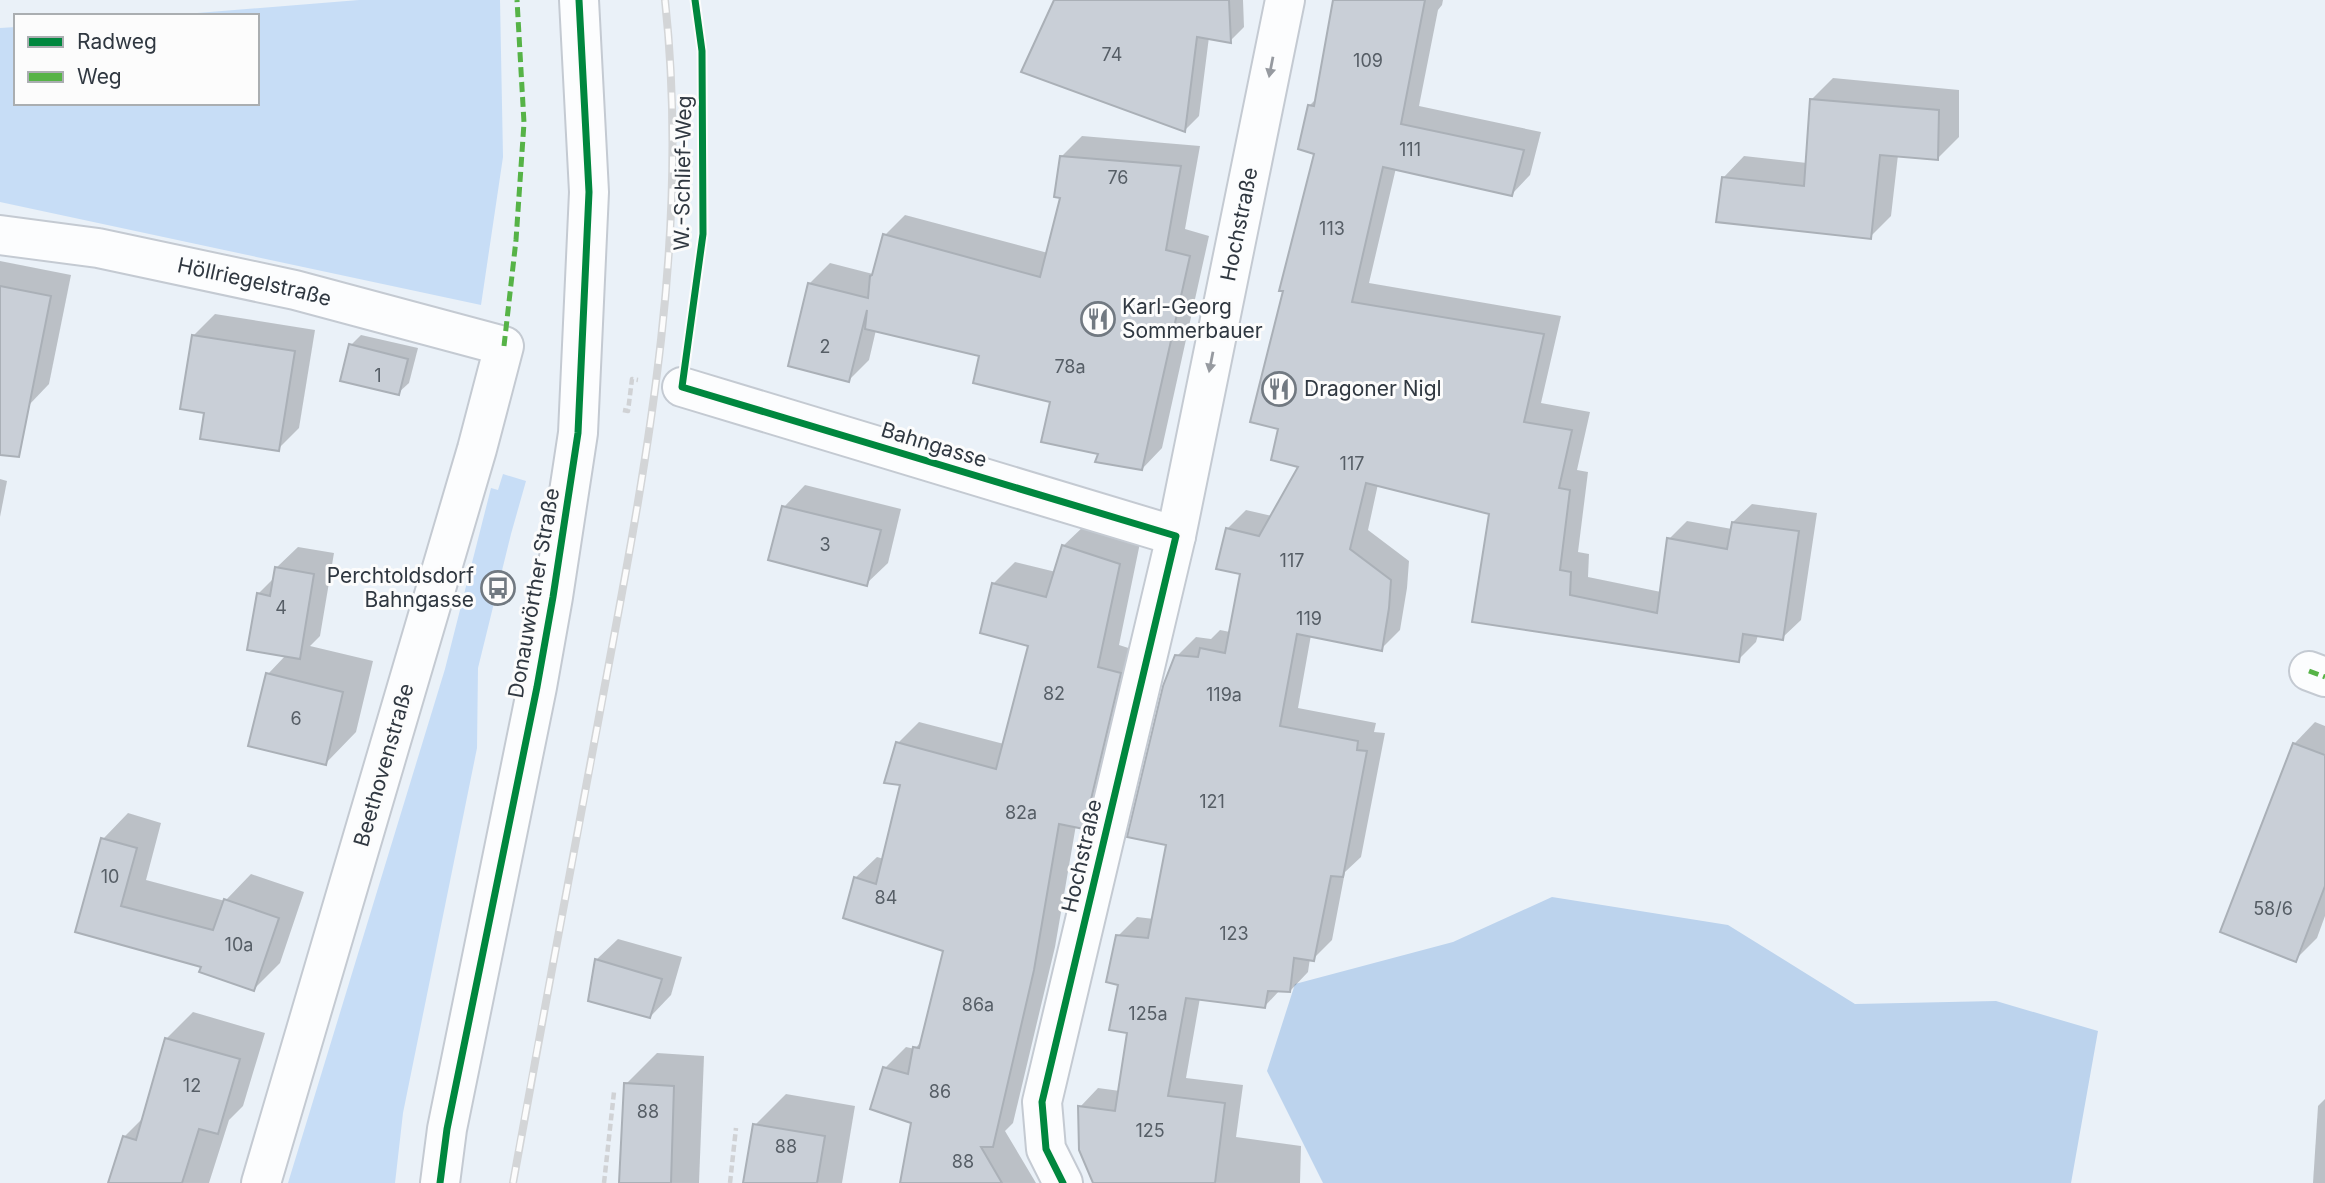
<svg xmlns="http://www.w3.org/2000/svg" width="2325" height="1183" viewBox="0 0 2325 1183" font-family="Inter,sans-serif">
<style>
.green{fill:#c7ddf6}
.forest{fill:#bcd3ed}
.shadow{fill:#0003}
.building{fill:#c9cfd7;stroke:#aab0b7;stroke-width:2}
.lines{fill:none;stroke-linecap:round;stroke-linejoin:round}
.minor-casing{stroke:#c4cad2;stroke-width:42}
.major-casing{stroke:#c4cad2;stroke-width:42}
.path{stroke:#d0d2d5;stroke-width:4.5;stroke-dasharray:7 3.5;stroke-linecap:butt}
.minor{stroke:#fcfdfe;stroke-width:38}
.major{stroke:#fcfdfe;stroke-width:38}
.rail-casing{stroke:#d3d5d7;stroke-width:8}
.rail{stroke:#fcfcfc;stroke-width:5;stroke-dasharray:16;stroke-linecap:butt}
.quiet{stroke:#56b347;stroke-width:5;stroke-dasharray:10 5;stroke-linecap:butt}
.cycleway-casing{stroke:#fcfcfc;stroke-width:11}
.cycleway{stroke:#00873e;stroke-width:7}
.oneway{fill:#969aa0}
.labels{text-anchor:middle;stroke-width:6;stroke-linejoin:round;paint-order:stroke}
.number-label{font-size:18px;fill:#565e66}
.street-label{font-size:21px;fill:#303841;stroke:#fcfcfc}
.poi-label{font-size:21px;fill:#303841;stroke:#fcfcfc;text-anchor:start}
</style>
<rect width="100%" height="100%" fill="#eaf1f8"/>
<g class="green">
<path d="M 359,0 L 500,0 L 503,157 L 481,305 L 0,202 L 0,28 L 16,27 L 16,103 L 257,103 L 257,16 L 160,16 Z"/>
<path d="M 503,474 L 526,481 L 511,534 L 478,668 L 477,748 L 403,1113 L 395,1183 L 288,1183 L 445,669 L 491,488 L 498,490 Z"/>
</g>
<path class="forest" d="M 1552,897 L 1728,925 L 1855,1004 L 1996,1001 L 2098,1031 L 2071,1183 L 1323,1183 L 1267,1071 L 1295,984 L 1453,942 Z"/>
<g class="shadow">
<path d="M 1056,0 L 1243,0 L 1244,27 L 1230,41 L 1209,37 L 1199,116 L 1185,130 Z"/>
<path d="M 1335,0 L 1443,0 L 1442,5 L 1438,10 L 1419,106 L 1541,132 L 1530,175 L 1512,194 L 1396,168 L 1369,283 L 1561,316 L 1541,403 L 1590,412 L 1577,470 L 1588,472 L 1578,552 L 1589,554 L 1588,577 L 1661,592 L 1669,539 L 1687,521 L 1732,529 L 1733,522 L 1752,504 L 1817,513 L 1801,620 L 1782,638 L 1758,635 L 1756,642 L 1738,660 L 1474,621 L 1491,512 L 1378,484 L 1368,530 L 1409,561 L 1407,588 L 1400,630 L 1381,649 L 1311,635 L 1298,708 L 1376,723 L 1374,732 L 1385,733 L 1361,857 L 1345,872 L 1332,940 L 1313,959 L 1310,958 L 1308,972 L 1290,991 L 1280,990 L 1264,1007 L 1200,998 L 1186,1078 L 1243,1085 L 1236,1137 L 1301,1146 L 1300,1183 L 1095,1183 L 1080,1107 L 1098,1088 L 1120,1091 L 1129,1032 L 1120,984 L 1118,936 L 1137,917 L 1154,919 L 1168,843 L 1177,656 L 1196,637 L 1211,639 L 1220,630 L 1230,632 L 1242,573 L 1227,529 L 1246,510 L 1272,516 L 1301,466 L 1280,428 L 1316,153 L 1310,105 L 1317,98 Z"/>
<path d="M 1833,78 L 1959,90 L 1959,137 L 1938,158 L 1898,155 L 1891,216 L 1870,237 L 1723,178 L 1744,156 L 1807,163 L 1811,100 Z"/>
<path d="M 1082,136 L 1200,146 L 1185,229 L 1209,236 L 1162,448 L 1142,469 L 1101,452 L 1052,400 L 981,355 L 876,330 L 869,360 L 849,380 L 809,284 L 830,263 L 873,274 L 885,235 L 905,215 L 1048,253 L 1062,197 L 1061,157 Z"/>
<path d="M 0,261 L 71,275 L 49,384 L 28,406 L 0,400 Z"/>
<path d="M 215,314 L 315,330 L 299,428 L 278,449 L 206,411 L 193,336 Z"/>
<path d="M 361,335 L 418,348 L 409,383 L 398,393 L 351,345 Z"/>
<path d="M 0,479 L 7,481 L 0,517 Z"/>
<path d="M 805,485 L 901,509 L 888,563 L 866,584 L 784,507 Z"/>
<path d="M 1085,525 L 1140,543 L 1119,645 L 1141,652 L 1105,805 L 1084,827 L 1076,825 L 1055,947 L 1013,1123 L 1005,1131 L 1036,1183 L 902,1183 L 913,1122 L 885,1068 L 906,1047 L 915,1049 L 923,1039 L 945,949 L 855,878 L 877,857 L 884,859 L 902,784 L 898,743 L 919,722 L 1004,744 L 1030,644 L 993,584 L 1015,562 L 1056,572 L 1063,546 Z"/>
<path d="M 298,547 L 334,553 L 320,636 L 310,646 L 373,661 L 356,732 L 326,763 L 268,674 L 286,655 L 258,594 L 275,577 L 276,568 Z"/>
<path d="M 2315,722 L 2325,726 L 2325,916 L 2317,938 L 2295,960 L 2294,744 Z"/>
<path d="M 128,813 L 161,823 L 146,880 L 225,901 L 251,874 L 304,892 L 280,963 L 254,989 L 203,966 L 77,931 L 103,839 Z"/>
<path d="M 618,939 L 682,957 L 671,995 L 650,1017 L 596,960 Z"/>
<path d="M 193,1012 L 265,1033 L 243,1106 L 229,1120 L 209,1183 L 110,1183 L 124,1137 L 144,1117 L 167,1038 Z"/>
<path d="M 657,1053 L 704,1056 L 699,1183 L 621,1183 L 626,1084 Z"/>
<path d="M 786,1094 L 855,1106 L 842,1183 L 745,1183 L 755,1125 Z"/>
<path d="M 2325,1099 L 2325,1183 L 2313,1183 L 2318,1106 Z"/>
</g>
<g class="building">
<path d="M 1054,0 L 1229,0 L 1231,43 L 1197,37 L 1185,132 L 1021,72 Z"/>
<path d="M 1333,0 L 1425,0 L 1401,124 L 1524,150 L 1512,196 L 1383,167 L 1352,302 L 1544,334 L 1524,422 L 1572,430 L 1559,488 L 1570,490 L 1560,570 L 1571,572 L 1570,595 L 1657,613 L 1667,538 L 1727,549 L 1732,522 L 1799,531 L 1783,640 L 1743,634 L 1739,662 L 1472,622 L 1489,514 L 1366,483 L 1350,549 L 1391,580 L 1389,608 L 1382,651 L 1297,634 L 1280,726 L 1358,741 L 1357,750 L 1367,751 L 1343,877 L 1331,876 L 1314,961 L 1294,958 L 1290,992 L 1268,991 L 1265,1008 L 1186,998 L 1168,1096 L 1225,1103 L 1215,1183 L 1093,1183 L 1079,1150 L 1078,1106 L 1115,1111 L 1127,1033 L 1109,1030 L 1118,985 L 1106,982 L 1116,935 L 1148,938 L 1166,845 L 1127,837 L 1163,686 L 1175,655 L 1198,657 L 1200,648 L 1225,653 L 1240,574 L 1216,569 L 1226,528 L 1259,536 L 1298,467 L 1271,460 L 1278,429 L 1250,422 L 1283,291 L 1279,291 L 1314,154 L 1298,149 L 1308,105 L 1314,106 Z"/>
<path d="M 1810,99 L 1939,110 L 1938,160 L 1880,155 L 1871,239 L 1716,222 L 1722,177 L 1804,186 Z"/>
<path d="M 1060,156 L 1181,166 L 1166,250 L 1190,256 L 1142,470 L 1095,462 L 1098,454 L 1041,442 L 1050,402 L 973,383 L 979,356 L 865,329 L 867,310 L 849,382 L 788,366 L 808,283 L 868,298 L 870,276 L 872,275 L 883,234 L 1040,277 L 1060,198 L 1054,197 Z"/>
<path d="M 0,286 L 51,296 L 19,457 L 0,455 Z"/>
<path d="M 192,335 L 295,351 L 279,451 L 200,439 L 204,413 L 180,409 Z"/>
<path d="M 349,344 L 408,359 L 399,395 L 340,381 Z"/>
<path d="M 782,506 L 881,530 L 867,586 L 768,560 Z"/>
<path d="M 1062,545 L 1120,564 L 1098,667 L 1121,673 L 1084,829 L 1059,824 L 1034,970 L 993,1147 L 981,1147 L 1002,1183 L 900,1183 L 911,1123 L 870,1109 L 883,1067 L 908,1074 L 913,1047 L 919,1048 L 943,951 L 843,918 L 854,877 L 876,884 L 900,785 L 884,783 L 896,742 L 996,769 L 1028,646 L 980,633 L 992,583 L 1046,597 Z"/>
<path d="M 275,567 L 314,574 L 300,659 L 247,650 L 257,593 L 270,596 Z"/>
<path d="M 266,673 L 343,692 L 326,765 L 248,746 Z"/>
<path d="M 2293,743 L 2325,755 L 2325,886 L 2296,962 L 2220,932 Z"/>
<path d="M 101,838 L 137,848 L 121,906 L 213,930 L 224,899 L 279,918 L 254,991 L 199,972 L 201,967 L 75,932 Z"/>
<path d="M 595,959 L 662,979 L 650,1018 L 588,1001 Z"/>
<path d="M 165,1038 L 240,1059 L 218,1134 L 199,1129 L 182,1183 L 108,1183 L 123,1136 L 136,1140 Z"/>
<path d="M 624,1083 L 674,1086 L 671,1183 L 619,1183 Z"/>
<path d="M 753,1124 L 825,1136 L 817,1183 L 743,1183 Z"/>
</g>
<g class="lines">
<g class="minor-casing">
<g id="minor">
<path id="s1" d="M 0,235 L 98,248 L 295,290 L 504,346 L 477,449 L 261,1183"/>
<path d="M 682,387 L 1176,536"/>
<path d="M 2309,671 L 2325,677"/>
</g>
</g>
<g class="major-casing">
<g id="major">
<path d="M 440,1183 L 447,1129 L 537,687 L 553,597 L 578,433 L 589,192 L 579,0"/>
<path id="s2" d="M 1063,1183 L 1046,1149 L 1042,1102 L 1176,536 L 1285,0"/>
</g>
</g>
<g class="path">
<path d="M 623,410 L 628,411 L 632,379 L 638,380"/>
<path d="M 604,1183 L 614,1092"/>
<path d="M 730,1183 L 736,1128"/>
</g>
<use href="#minor" class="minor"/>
<use href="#major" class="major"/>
<g class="rail-casing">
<path id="rail" d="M 513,1183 C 543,1013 576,844 607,674 C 649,449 690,230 665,0"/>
</g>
<use href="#rail" class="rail"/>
<g class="quiet">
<path d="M 504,346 L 516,240 L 524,123 L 517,0"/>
<path d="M 2309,671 L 2325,677"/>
</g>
<g class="cycleway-casing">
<g id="cycleway">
<path d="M 695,0 L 702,51 L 703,234 L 682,387 L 1176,536 L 1042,1102 L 1046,1149 L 1063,1183"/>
<path d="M 440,1183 L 447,1129 L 537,687 L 553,597 L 578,433 L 589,192 L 579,0"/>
</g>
</g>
<use href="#cycleway" class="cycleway"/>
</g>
<defs><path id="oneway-solid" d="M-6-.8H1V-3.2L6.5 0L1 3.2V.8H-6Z" transform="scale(1.75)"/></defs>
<g class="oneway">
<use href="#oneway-solid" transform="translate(1271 67) rotate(101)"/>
<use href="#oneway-solid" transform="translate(1211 362) rotate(101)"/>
</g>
<defs>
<g id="restaurant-ring" transform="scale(1.75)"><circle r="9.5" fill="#fcfcfc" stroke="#717981" stroke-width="1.5"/><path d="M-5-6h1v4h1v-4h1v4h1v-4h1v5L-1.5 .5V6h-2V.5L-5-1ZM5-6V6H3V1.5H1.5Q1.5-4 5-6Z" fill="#717981"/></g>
<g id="bus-ring" transform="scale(1.75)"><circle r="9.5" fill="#fcfcfc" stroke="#717981" stroke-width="1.5"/><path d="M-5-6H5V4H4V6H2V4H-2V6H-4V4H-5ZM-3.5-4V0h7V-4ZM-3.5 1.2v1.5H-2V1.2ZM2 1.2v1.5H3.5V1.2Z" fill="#717981"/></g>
</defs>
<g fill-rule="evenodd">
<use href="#restaurant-ring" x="1098" y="319"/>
<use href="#restaurant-ring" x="1279" y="389"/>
<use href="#bus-ring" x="498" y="588"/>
</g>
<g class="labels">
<g class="number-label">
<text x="1112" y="61">74</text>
<text x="1368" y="67">109</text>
<text x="1410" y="156">111</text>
<text x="1118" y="184">76</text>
<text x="1332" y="235">113</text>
<text x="825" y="353">2</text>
<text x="1070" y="373">78a</text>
<text x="378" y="382">1</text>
<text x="1352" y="470">117</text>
<text x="825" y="551">3</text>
<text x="1292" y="567">117</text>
<text x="281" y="614">4</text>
<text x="1309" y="625">119</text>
<text x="1054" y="700">82</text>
<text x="1224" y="701">119a</text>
<text x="296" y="725">6</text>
<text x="1212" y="808">121</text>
<text x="1021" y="819">82a</text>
<text x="110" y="883">10</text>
<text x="886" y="904">84</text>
<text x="2273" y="915">58/6</text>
<text x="1234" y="940">123</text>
<text x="239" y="951">10a</text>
<text x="978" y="1011">86a</text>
<text x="1148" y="1020">125a</text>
<text x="192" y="1092">12</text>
<text x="940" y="1098">86</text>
<text x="648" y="1118">88</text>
<text x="1150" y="1137">125</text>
<text x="786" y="1153">88</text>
<text x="963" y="1168">88</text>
</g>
<g class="street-label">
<text transform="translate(683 173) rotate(-89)" y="7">W.-Schlief-Weg</text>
<text dy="7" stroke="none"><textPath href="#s2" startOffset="985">Hochstraße</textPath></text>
<text dy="7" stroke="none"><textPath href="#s1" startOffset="259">Höllriegelstraße</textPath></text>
<text transform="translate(934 445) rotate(17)" y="7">Bahngasse</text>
<text transform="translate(534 593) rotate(-80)" y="7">Donauwörther Straße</text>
<text transform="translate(384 765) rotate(-74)" y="7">Beethovenstraße</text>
<text transform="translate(1082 856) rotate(-77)" y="7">Hochstraße</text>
</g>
<g class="poi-label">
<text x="1122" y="314">Karl-Georg<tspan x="1122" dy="24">Sommerbauer</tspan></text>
<text x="1304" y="396">Dragoner Nigl</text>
<text x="474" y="583" text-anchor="end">Perchtoldsdorf<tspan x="474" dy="24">Bahngasse</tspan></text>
</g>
</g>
<rect x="14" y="14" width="245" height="91" fill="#fcfcfc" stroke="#aaaeb1" stroke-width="2"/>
<rect x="28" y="37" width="35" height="10" fill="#00873e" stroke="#aaaeb1" stroke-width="2"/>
<text x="77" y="49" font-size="21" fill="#303841">Radweg</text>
<rect x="28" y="72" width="35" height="10" fill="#56b347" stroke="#aaaeb1" stroke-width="2"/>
<text x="77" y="84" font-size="21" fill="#303841">Weg</text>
</svg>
